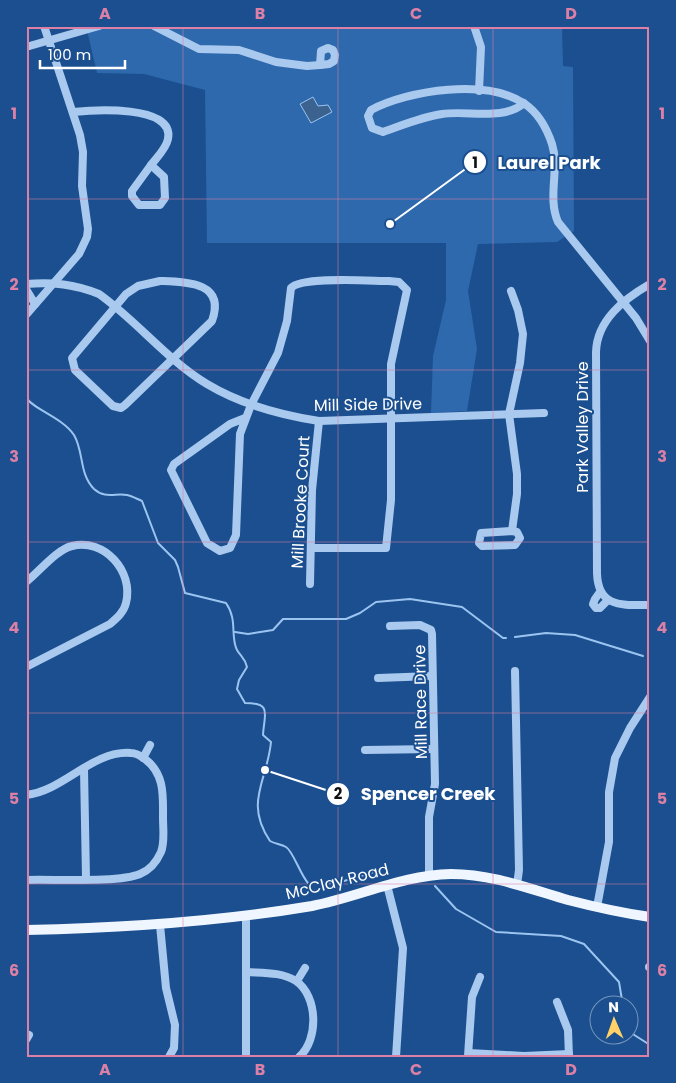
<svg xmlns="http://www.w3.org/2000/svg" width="676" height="1083" viewBox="0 0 676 1083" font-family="Poppins,sans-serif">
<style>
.green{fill:#2e69ad}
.water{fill:#3c6290;stroke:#9cc4f0}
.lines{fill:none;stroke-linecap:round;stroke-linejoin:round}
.stream{stroke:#9cc4f0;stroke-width:2}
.minor{stroke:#a9c9ee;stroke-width:8}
.major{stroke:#f0f6ff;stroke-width:10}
.grid{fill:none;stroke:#dd80a5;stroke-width:1;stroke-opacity:0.55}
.labels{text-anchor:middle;stroke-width:4;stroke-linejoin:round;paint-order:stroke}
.street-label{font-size:16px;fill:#fff;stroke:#1b4f8f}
.leader{fill:none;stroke:#fff;stroke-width:2}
.callout-dot{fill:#fff;stroke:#1b4f8f;stroke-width:2}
.mark-label{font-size:15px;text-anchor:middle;font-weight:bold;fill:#111}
.callout-label{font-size:18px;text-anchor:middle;font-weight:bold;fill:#fff;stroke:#1b4f8f;stroke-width:4;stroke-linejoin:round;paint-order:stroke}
.neatline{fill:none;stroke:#dd80a5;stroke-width:2}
.grid-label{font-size:16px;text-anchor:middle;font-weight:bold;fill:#dd80a5}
</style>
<rect width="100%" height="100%" fill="#1b4f8f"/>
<path class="green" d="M 86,26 L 562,26 L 563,66 L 573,67 L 574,231 L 557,242 L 478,244 L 468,291 L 477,349 L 467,411 L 431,413 L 433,356 L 446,300 L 446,243 L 207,243 L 205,90 L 144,74 L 97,73 Z"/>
<path class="water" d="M 313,97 L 318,106 L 328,105 L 332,112 L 311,123 L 300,104 Z"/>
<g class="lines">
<g class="stream">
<path d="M 26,397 C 32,409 62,417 74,435 C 84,452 79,474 94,489 C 105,499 115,493 127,495 C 132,496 137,499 142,501 L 158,543 L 175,560 L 178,567 L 185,593 L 226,603 C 238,620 230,637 237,650 C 241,657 245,658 247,667 L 239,680 L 237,689 L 245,703 C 273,703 264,714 263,735 L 271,742 C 267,782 244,802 270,841 C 275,844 281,844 286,847 C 293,851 300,874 308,883 L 333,883"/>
<path d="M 235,632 L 248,634 L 273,630 L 283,619 L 346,619 L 360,613 L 376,602 L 410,599 L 462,607 L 503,638 L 506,638"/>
<path d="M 515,637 L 546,633 L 575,635 L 643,656"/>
<path d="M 344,881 L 374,872"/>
<path d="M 435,886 L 456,909 L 496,932 L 561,936 L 584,944 L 619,982 L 623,1006"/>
<path d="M 628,1031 L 650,1045"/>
</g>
<g class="minor">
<path d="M 154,26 L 199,49 L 239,50 L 276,62 L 307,66 L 320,65"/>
<path d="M 474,26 L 481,47 L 479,91"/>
<path d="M 26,47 L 99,26"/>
<path d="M 328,48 L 333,50 L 335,55 L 334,61 L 329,64 L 320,65 L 321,51 Z"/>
<path d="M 524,103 C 504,121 467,110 442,114 C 421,117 403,125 383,132 L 372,128 L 368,116 L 371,110 C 409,90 487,78 525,104 C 538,113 547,129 552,144 C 560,169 547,197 558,222 L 636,318 L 650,341"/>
<path d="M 73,112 C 92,110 175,104 168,139 C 166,149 157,157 151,165"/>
<path d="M 151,165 L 164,177 L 165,198 L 160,205 L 139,205 L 132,196 L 132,191 Z"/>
<path d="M 160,281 C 187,282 226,282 212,321 L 125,405 L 121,408 L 113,406 L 75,370 L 72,358 L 126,294 L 138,286 Z"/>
<path d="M 26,284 C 53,282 74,284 99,294 C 137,321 167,360 207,384 C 242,405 280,415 319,421 L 544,413"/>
<path d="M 650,284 C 624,299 597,320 596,352 L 597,573 C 598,608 622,605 650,605"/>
<path d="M 26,289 L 35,304"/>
<path d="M 511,291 L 518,310 L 523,334 L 520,363 L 509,414 L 517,474 L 517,494 L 512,531"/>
<path d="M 26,315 L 79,254 L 87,237 L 88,229 L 82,186 L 83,152 L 80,135 L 44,26"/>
<path d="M 245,418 L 230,424 L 174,464 L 171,470 L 207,543 L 220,551 L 230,548 L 236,535 L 240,434 L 251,405 L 278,353 L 287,321 L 291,288 C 302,276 370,281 389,281 L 399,282 L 407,290 L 391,364 L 391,500 L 386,548 L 311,548"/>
<path d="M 512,531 L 517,532 L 520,538 L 515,545 L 482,546 L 479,543 L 481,533 Z"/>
<path d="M 26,582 C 40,571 56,550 72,546 C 104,538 134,571 126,603 C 124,612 117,618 110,624 L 26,667"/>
<path d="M 310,584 L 312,490 L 319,421"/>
<path d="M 600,592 L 595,599 L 593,604 L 596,608 L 600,608 L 608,600"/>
<path d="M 390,626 L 420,625 L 431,630 L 432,634 L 435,784 L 429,817 L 429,876"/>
<path d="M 515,671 L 519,870 L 517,885"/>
<path d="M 378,678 L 432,676"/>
<path d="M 365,750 L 434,749"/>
<path d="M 143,758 L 150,745"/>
<path d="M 84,769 L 86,878"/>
<path d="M 26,795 C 64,791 92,750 131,753 C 137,753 141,756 145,759 C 165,774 163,796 163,818 C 163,829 165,842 161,852 C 157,861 150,870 140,874 C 119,883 53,879 26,880"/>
<path d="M 387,885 L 403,948 L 396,1057"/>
<path d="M 597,907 L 609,842 L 609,792 L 615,758 L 630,728 L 650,697"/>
<path d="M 246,915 L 246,1057"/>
<path d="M 160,925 L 166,988 L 175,1025 L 174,1048 L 169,1057"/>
<path d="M 649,967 L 650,967"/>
<path d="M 247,972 C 264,973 282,972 296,981 C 318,996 319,1040 299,1057"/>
<path d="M 297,981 L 305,968"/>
<path d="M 557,1002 L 568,1030 L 569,1057"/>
<path d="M 26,1040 L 29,1035"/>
<path d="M 469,1053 L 524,1056 L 569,1054"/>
<path d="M 468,1056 L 472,997 L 480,977"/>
</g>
<path class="major" d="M 26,930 C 122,928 217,922 312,906 C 359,897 402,875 451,874 C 492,874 530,889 568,900 C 595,907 622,913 650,917"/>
</g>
<path class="grid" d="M 183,26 L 183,1057M 338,26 L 338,1057M 493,26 L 493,1057M 26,199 L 650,199M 26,370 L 650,370M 26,542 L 650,542M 26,713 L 650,713M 26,884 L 650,884"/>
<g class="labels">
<g class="street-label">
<text transform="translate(368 404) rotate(-1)" y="6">Mill Side Drive</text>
<text transform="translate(582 427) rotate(-90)" y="6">Park Valley Drive</text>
<text transform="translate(300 502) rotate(-87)" y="6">Mill Brooke Court</text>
<text transform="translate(420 702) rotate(-91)" y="6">Mill Race Drive</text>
<text transform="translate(337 881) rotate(-14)" y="6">McClay Road</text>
</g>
</g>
<path class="leader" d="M390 224L475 162M265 770L338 794"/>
<g class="callout-dot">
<circle cx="390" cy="224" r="5"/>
<circle cx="265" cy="770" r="5"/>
<circle cx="475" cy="162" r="12"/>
<circle cx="338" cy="794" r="12"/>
</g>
<g class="mark-label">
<text x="475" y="168">1</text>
<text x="338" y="799">2</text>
</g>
<g class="callout-label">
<text x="549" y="169">Laurel Park</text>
<text x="428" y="800">Spencer Creek</text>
</g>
<rect width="676" height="1083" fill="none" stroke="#1b4f8f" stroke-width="55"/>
<g transform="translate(614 1020) rotate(358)"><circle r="24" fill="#1b4f8f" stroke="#7695bc"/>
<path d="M0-4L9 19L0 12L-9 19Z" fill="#ffd166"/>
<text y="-8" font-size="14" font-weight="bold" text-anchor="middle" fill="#ffffff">N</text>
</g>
<path d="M40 60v8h85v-8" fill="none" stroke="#ffffff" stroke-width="2.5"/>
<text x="48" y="60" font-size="15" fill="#ffffff" stroke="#1b4f8f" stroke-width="4" paint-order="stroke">100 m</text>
<rect x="28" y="28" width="620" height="1028" class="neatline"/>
<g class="grid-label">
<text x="105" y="19">A</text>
<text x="260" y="19">B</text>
<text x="416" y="19">C</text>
<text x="571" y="19">D</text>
<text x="14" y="119">1</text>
<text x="662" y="119">1</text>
<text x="14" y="290">2</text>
<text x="662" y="290">2</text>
<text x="14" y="462">3</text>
<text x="662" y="462">3</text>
<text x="14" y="633">4</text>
<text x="662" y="633">4</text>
<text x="14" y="804">5</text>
<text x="662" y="804">5</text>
<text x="14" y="976">6</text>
<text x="662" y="976">6</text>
<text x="105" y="1075">A</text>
<text x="260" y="1075">B</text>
<text x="416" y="1075">C</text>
<text x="571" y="1075">D</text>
</g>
</svg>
